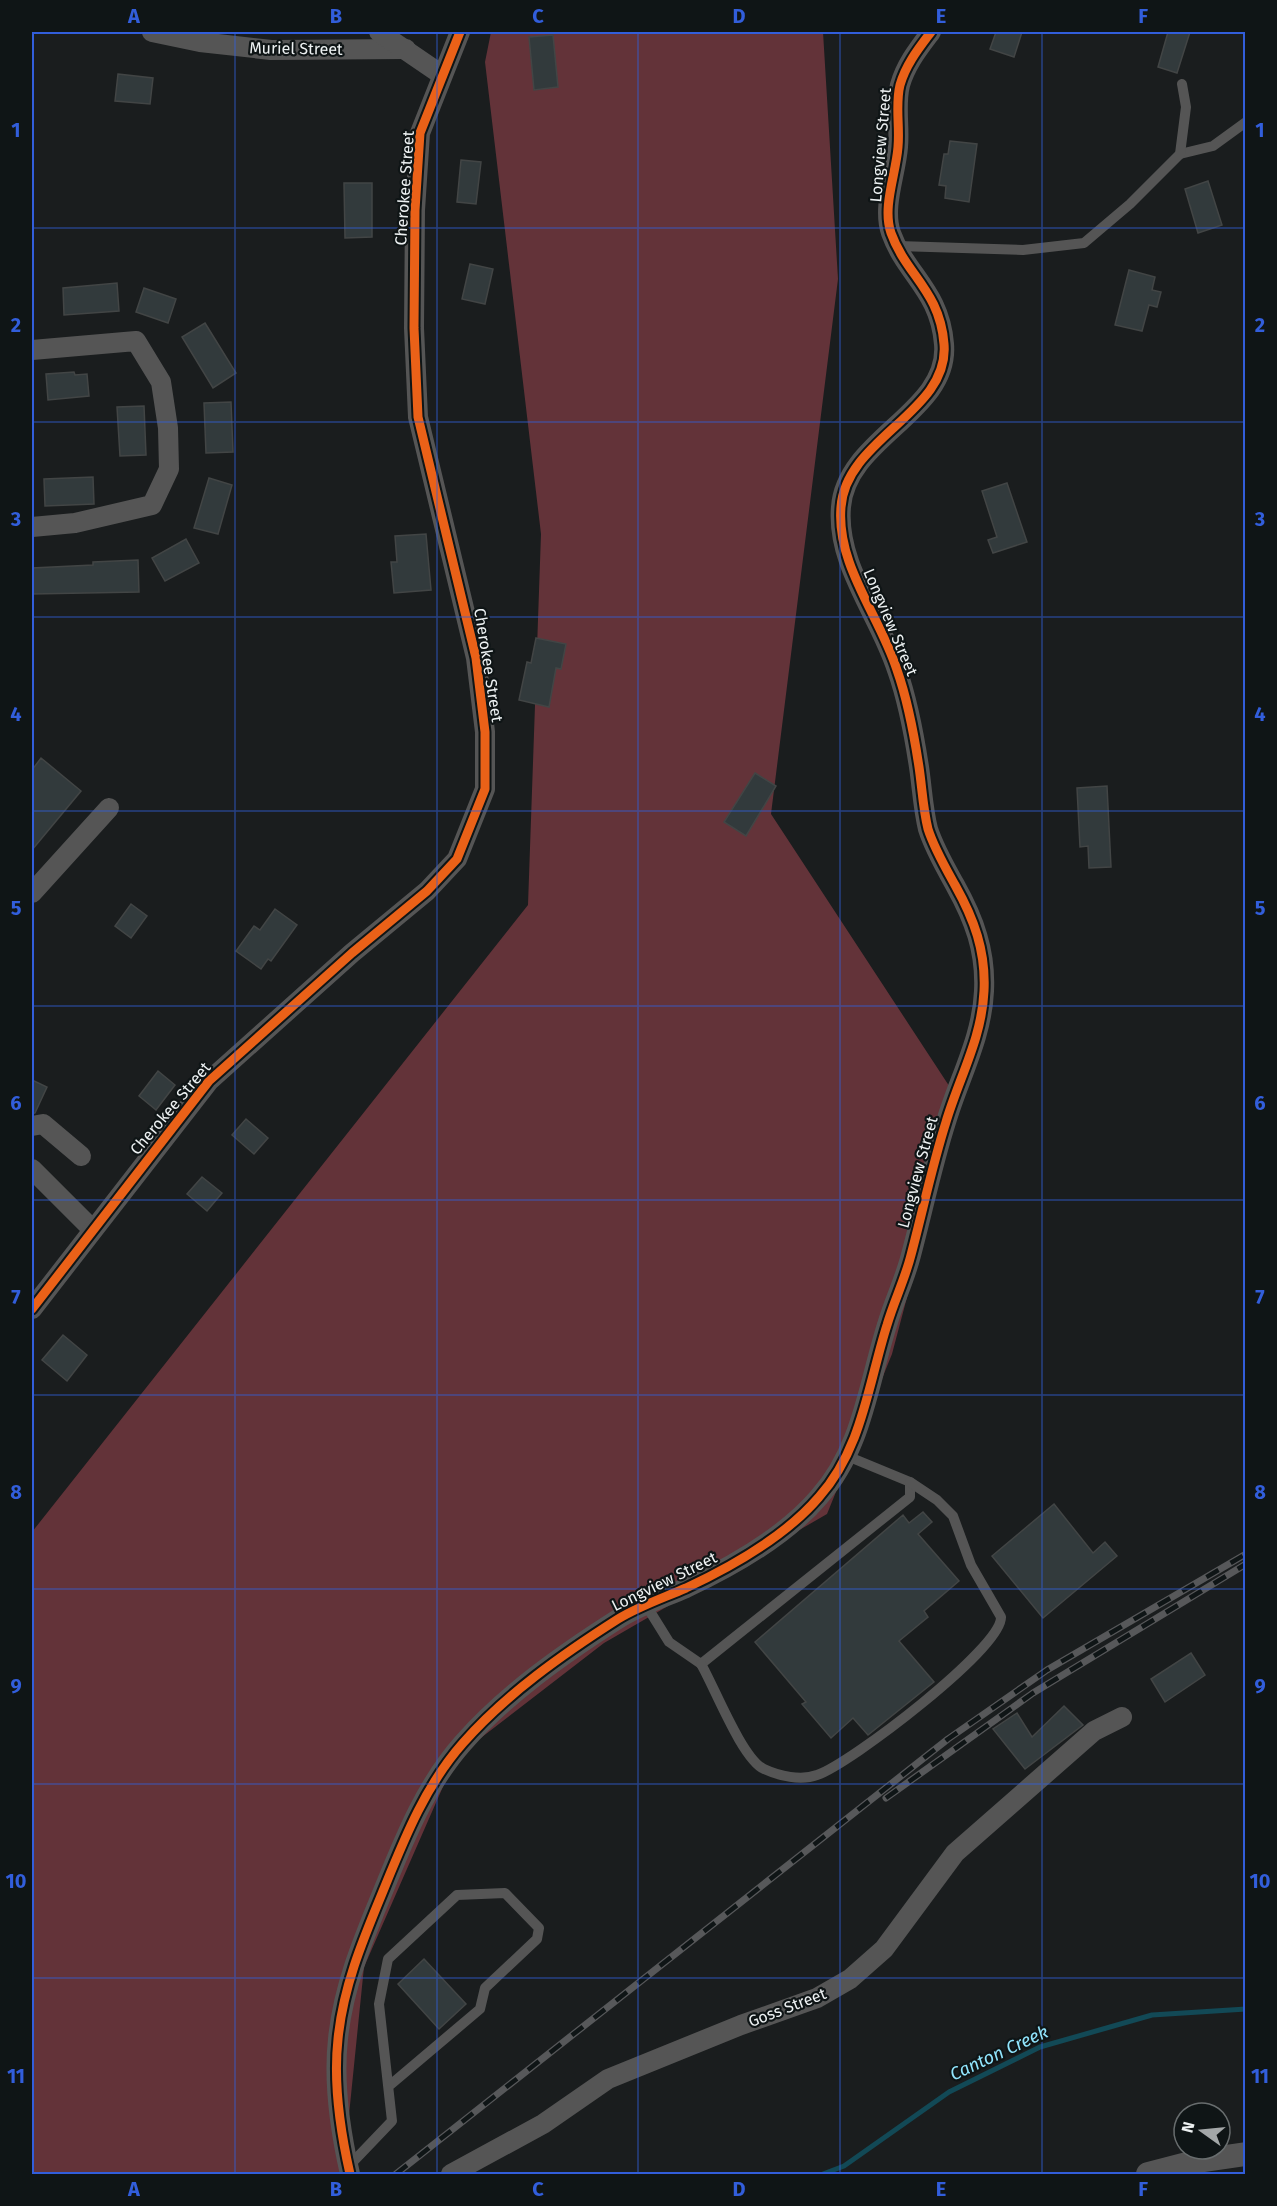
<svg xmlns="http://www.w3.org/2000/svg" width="1277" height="2206" viewBox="0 0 1277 2206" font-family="'Fira Sans',sans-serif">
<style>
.forest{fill:#633339}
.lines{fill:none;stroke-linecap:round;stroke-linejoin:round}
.stream{stroke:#124956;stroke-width:5}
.building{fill:#323a3c;stroke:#424545;stroke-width:1.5}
.service{stroke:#555;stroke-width:10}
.minor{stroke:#555;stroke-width:20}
.tertiary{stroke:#555;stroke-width:24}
.rail-casing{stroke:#57585a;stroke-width:7}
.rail{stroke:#0f1516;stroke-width:4.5;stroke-dasharray:14;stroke-linecap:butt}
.cycleway-casing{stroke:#0f1516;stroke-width:13}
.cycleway{stroke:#ea6118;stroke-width:9}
.grid{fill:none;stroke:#325edb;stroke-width:1.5;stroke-opacity:0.55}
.labels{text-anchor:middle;stroke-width:4.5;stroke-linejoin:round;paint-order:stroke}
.street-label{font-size:16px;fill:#edf1f2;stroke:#0f1516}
.water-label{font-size:18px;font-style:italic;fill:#91e5fd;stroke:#0f1516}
.neatline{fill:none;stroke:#325edb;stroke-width:2}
.grid-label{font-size:20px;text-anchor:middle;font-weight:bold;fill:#325edb}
</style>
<rect width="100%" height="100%" fill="#1a1d1e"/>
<path class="forest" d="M 491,32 L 823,32 L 838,279 L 771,814 L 959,1101 L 892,1354 L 827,1514 L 604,1643 L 456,1757 L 364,1967 L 343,2174 L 32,2174 L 32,1532 L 528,905 L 541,534 L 485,62 Z"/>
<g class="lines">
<path class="stream" d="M 823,2174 L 844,2166 L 949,2092 L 1040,2047 L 1152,2015 L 1246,2009"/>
</g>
<g class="building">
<path d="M 996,32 L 1022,32 L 1014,57 L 990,49 Z"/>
<path d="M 1168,32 L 1190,32 L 1177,73 L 1158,67 Z"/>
<path d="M 553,35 L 558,87 L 534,90 L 529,37 Z"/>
<path d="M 118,74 L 153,78 L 150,104 L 115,101 Z"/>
<path d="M 950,141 L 977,144 L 969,202 L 945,198 L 946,186 L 939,185 L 944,154 L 948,154 Z"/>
<path d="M 461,160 L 481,162 L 476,204 L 457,202 Z"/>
<path d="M 1208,181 L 1222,225 L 1198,233 L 1185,189 Z"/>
<path d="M 344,183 L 372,183 L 372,237 L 345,238 Z"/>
<path d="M 470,264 L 493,269 L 485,304 L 462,299 Z"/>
<path d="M 1129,270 L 1155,277 L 1152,290 L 1161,292 L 1157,307 L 1149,305 L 1142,331 L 1115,325 Z"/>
<path d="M 117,283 L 119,311 L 64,315 L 63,288 Z"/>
<path d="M 144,288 L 176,299 L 168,323 L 136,312 Z"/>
<path d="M 205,323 L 236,373 L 213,388 L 182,337 Z"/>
<path d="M 74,372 L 75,375 L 87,374 L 89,396 L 48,400 L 46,374 Z"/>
<path d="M 231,402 L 233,452 L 206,453 L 204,403 Z"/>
<path d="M 144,406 L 146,455 L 120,456 L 117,407 Z"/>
<path d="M 93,477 L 94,504 L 45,506 L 44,479 Z"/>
<path d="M 209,478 L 232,485 L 218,534 L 194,528 Z"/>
<path d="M 1007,483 L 1027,542 L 993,553 L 988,540 L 997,537 L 982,491 Z"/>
<path d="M 426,534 L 431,590 L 394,593 L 391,562 L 397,562 L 395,536 Z"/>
<path d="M 186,539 L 199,563 L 165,581 L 152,558 Z"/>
<path d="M 138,560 L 139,592 L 32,594 L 32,568 L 93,565 L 93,562 Z"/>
<path d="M 536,638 L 566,644 L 561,669 L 556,668 L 549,707 L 519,700 L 527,662 L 531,663 Z"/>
<path d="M 41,758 L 81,791 L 32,850 L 32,770 Z"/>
<path d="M 755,773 L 776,786 L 746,836 L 724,822 Z"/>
<path d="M 1107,786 L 1111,867 L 1089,868 L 1088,846 L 1080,847 L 1077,788 Z"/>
<path d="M 131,904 L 147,916 L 131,938 L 115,926 Z"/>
<path d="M 275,909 L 297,925 L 271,961 L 268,959 L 261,969 L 236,951 L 254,926 L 260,930 Z"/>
<path d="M 158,1071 L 175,1085 L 156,1110 L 139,1096 Z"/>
<path d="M 32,1080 L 47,1087 L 35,1113 L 32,1114 Z"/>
<path d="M 246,1119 L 268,1138 L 254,1154 L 232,1135 Z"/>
<path d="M 202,1177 L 222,1193 L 207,1211 L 187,1194 Z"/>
<path d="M 63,1335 L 87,1355 L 67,1381 L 42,1360 Z"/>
<path d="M 1054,1504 L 1093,1553 L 1105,1542 L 1117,1556 L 1043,1618 L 992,1556 Z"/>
<path d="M 923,1512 L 932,1522 L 918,1534 L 959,1581 L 924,1611 L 928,1617 L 899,1641 L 934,1682 L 868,1735 L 853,1718 L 831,1738 L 802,1704 L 806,1702 L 755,1642 L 903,1515 L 909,1523 Z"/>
<path d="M 1191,1653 L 1205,1675 L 1165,1702 L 1151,1679 Z"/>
<path d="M 1064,1706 L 1083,1725 L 1025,1769 L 993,1729 L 1017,1713 L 1032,1737 Z"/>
<path d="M 424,1959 L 466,2004 L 439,2029 L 398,1984 Z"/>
</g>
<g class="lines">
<g class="service">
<path d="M 1180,154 L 1213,146 L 1246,122"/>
<path d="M 898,246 L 1023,250 L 1084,243 L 1130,204 L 1180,154 L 1186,107 L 1182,84"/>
<path d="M 646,1605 L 669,1642 L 701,1664 L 910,1497 L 910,1482 L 847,1456"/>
<path d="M 701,1664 C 714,1686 742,1759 764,1769 C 779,1776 801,1781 817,1775 C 850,1764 1002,1648 1001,1617 L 971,1565 L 953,1516 L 937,1500 L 910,1482"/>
<path d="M 348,2167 L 392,2121 L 379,2004 L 388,1959 L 457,1895 L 505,1893 L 539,1928 L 537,1939 L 485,1988 L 480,2009 L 389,2086"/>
</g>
<g class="minor">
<path d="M 152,32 L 200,42 L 271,50 L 406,49"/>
<path d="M 379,32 L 442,75"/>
<path d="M 32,350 L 136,341 L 161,382 L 168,428 L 169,469 L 152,505 L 75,523 L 32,527"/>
<path d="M 32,893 L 109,808"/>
<path d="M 32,1126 L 43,1124 L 81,1156"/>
<path d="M 32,1169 L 92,1229"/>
<path d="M 32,1309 L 209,1081 L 352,953 L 427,891 L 457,859 L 485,789 L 485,732 L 476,658 L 418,417 L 414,328 L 415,210 L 420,133 L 460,32"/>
<path d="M 350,2174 C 340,2130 333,2084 338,2039 C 343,1988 362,1942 381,1896 C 403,1842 424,1787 463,1743 C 506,1694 563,1654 618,1619 C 639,1606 663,1598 686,1588 C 733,1566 785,1537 819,1497 C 862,1449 868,1385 887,1325 C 894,1301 905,1279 911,1255 C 923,1210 932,1166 946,1122 C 959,1078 982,1038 984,991 C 986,951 974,919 955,885 C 945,867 934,848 928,829 C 923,809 922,787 919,767 C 914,734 908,701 897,670 C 880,616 836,565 841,507 C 846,438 950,412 944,344 C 940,291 906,275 891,233 C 882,207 896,174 898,147 C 900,126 895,105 900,85 C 906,64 919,48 931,32"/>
<path d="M 451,2174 L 543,2124 L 608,2079 L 741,2025 L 817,1998 L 850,1979 L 884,1949 L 955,1853 L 1094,1731 L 1122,1717"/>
</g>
<path class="tertiary" d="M 1148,2174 L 1198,2161 L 1246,2154"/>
<g class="rail-casing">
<g id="rail">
<path d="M 886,1798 L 1033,1693 L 1246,1564"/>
<path d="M 396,2174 L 948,1739 L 1047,1670 L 1246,1554"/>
</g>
</g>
<use href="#rail" class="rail"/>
<g class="cycleway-casing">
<g id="cycleway">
<path d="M 32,1309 L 209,1081 L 352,953 L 427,891 L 457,859 L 485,789 L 485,732 L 476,658 L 418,417 L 414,328 L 415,210 L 420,133 L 460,32"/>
<path d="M 350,2174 C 340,2130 333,2084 338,2039 C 343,1988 362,1942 381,1896 C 403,1842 424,1787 463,1743 C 506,1694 563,1654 618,1619 C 639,1606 663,1598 686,1588 C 733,1566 785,1537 819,1497 C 862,1449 868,1385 887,1325 C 894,1301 905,1279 911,1255 C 923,1210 932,1166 946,1122 C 959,1078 982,1038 984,991 C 986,951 974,919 955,885 C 945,867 934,848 928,829 C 923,809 922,787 919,767 C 914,734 908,701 897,670 C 880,616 836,565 841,507 C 846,438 950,412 944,344 C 940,291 906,275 891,233 C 882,207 896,174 898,147 C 900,126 895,105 900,85 C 906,64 919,48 931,32"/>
</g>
</g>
<use href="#cycleway" class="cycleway"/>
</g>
<path class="grid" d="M 235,32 L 235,2174M 437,32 L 437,2174M 638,32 L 638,2174M 840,32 L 840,2174M 1042,32 L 1042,2174M 32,228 L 1246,228M 32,422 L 1246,422M 32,617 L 1246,617M 32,811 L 1246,811M 32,1006 L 1246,1006M 32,1200 L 1246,1200M 32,1395 L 1246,1395M 32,1589 L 1246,1589M 32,1784 L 1246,1784M 32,1978 L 1246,1978"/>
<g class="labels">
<g class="street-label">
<text transform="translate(296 48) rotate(1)" y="6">Muriel Street</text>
<text transform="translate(880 145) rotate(-85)" y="6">Longview Street</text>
<text transform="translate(404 188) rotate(-86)" y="6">Cherokee Street</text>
<text transform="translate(891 622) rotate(67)" y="6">Longview Street</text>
<text transform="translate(489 665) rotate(81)" y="6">Cherokee Street</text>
<text transform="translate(170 1108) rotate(-50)" y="6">Cherokee Street</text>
<text transform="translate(917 1172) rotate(-75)" y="6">Longview Street</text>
<text transform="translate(664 1581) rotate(-26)" y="6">Longview Street</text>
<text transform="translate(787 2007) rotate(-21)" y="6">Goss Street</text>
</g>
<g class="water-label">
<text transform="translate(999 2053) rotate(-25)" y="6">Canton Creek</text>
</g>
</g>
<rect width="1277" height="2206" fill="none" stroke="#0f1516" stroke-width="66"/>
<g transform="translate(1202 2131) rotate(285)"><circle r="28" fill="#0f1516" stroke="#686d6e" stroke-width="1.5"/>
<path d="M0-4.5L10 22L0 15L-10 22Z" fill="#a3a7a8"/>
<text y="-9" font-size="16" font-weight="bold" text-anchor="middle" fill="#edf1f2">N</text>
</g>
<rect x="33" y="33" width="1211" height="2140" class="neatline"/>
<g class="grid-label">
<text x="134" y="23">A</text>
<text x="336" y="23">B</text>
<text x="538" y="23">C</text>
<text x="739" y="23">D</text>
<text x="941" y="23">E</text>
<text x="1143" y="23">F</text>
<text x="16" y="137">1</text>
<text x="1260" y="137">1</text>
<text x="16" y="332">2</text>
<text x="1260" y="332">2</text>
<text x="16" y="526">3</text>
<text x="1260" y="526">3</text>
<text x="16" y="721">4</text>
<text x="1260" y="721">4</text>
<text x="16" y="915">5</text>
<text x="1260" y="915">5</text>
<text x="16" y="1110">6</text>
<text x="1260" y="1110">6</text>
<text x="16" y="1304">7</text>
<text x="1260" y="1304">7</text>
<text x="16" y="1499">8</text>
<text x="1260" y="1499">8</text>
<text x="16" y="1693">9</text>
<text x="1260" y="1693">9</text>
<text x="16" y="1888">10</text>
<text x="1260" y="1888">10</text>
<text x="16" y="2083">11</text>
<text x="1260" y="2083">11</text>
<text x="134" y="2196">A</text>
<text x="336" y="2196">B</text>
<text x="538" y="2196">C</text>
<text x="739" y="2196">D</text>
<text x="941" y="2196">E</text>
<text x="1143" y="2196">F</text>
</g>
</svg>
